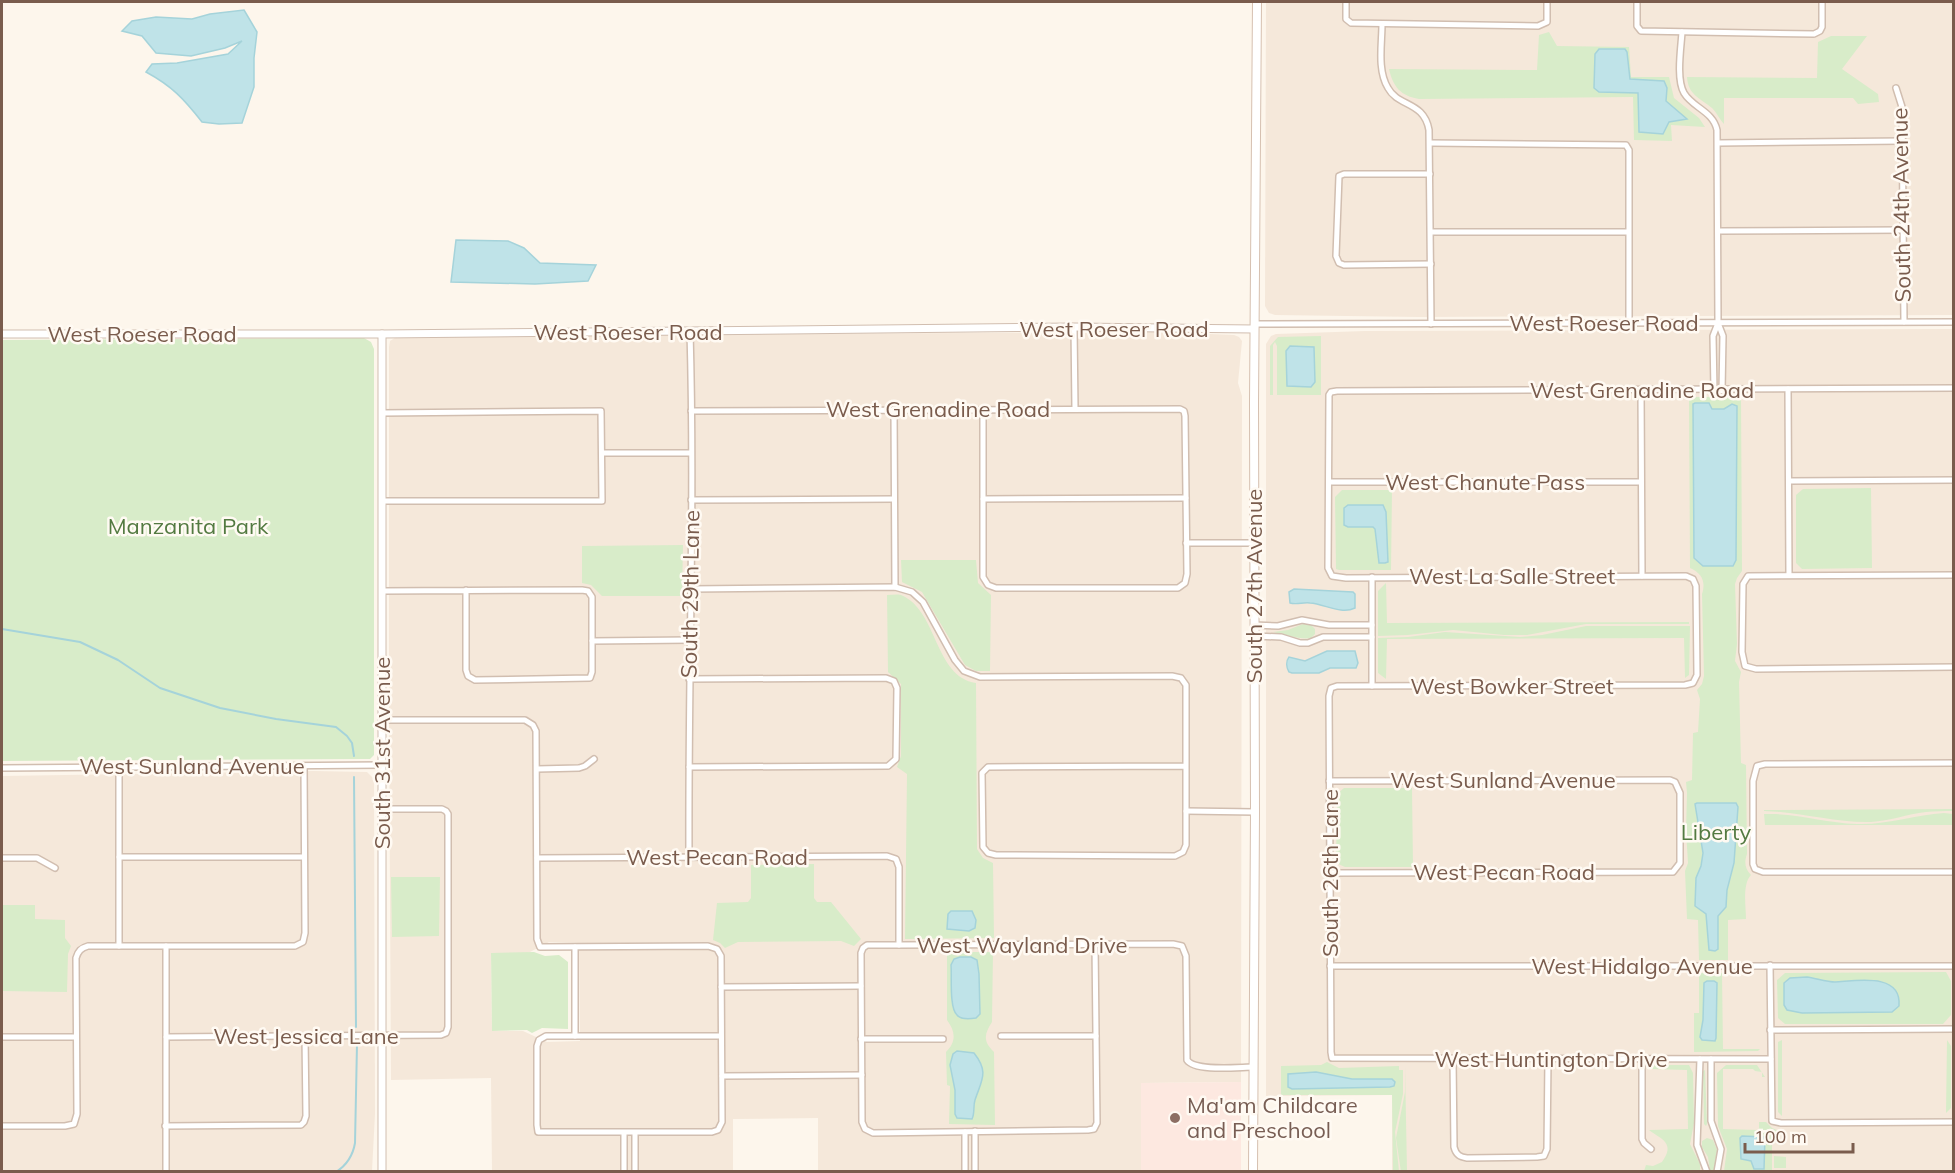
<svg xmlns="http://www.w3.org/2000/svg" width="1955" height="1173" viewBox="0 0 1955 1173" font-family="Mulish,sans-serif">
<style>
.residential{fill:#f5e8da;fill-rule:evenodd}
.commercial{fill:#fde8e0}
.green{fill:#d8ecc9}
.water{fill:#bfe3e8;stroke:#a5d3da;stroke-width:1.5}
.lines{fill:none;stroke-linecap:round;stroke-linejoin:round}
.stream{stroke:#a5d3da;stroke-width:2}
.minor-casing{stroke:#d1beb0;stroke-width:8}
.tertiary-casing{stroke:#d1beb0;stroke-width:9}
.secondary-casing{stroke:#d6c0b0;stroke-width:10}
.minor{stroke:#fff;stroke-width:5}
.tertiary{stroke:#fff;stroke-width:7}
.secondary{stroke:#fff;stroke-width:8}
.education-dot{fill:#8d6e63;stroke:#fffaf3;stroke-width:2}
.labels{text-anchor:middle;stroke-width:5;stroke-linejoin:round;paint-order:stroke}
.street-label{font-size:22px;fill:#7a5c4d;stroke:#fffaf3}
.park-label{font-size:22px;fill:#537a41;stroke:#fffaf3}
.education-label{font-size:22px;fill:#785e54;stroke:#fffaf3;text-anchor:start}
</style>
<rect width="100%" height="100%" fill="#fdf6ec"/>
<g class="residential">
<path d="M 1266,2 L 1953,2 L 1953,315 L 1419,317 L 1275,315 L 1269,313 L 1265,306 Z"/>
<path d="M 1953,329 L 1953,1171 L 1392,1171 L 1392,1095 L 1266,1096 L 1266,344 L 1271,336 L 1276,334 L 1365,331 Z"/>
<path d="M 1162,332 L 1234,335 L 1239,337 L 1242,341 L 1238,383 L 1242,396 L 1241,1082 L 1141,1083 L 1141,1171 L 818,1171 L 818,1118 L 733,1119 L 733,1171 L 492,1171 L 491,1078 L 391,1080 L 389,706 L 389,347 L 390,341 L 398,336 ZM 549,942 L 579,943 L 580,1041 L 547,1042 L 523,1031 L 492,1031 L 491,953 L 528,953 Z"/>
<path d="M 314,771 L 367,772 L 374,779 L 375,1114 L 372,1171 L 2,1171 L 2,776 Z"/>
</g>
<path class="commercial" d="M 1241,1082 L 1241,1171 L 1141,1171 L 1141,1083 Z"/>
<g class="green">
<path d="M 1549,32 L 1557,46 L 1629,47 L 1631,77 L 1669,77 L 1674,98 L 1699,118 L 1705,127 L 1671,125 L 1672,141 L 1634,140 L 1633,97 L 1419,99 C 1401,96 1393,87 1389,69 L 1537,70 L 1539,35 Z"/>
<path d="M 1831,36 L 1867,36 L 1842,69 L 1878,94 L 1879,102 L 1858,104 L 1853,98 L 1724,98 L 1724,124 C 1720,120 1717,113 1712,108 C 1700,98 1688,95 1687,77 L 1817,78 L 1818,42 Z"/>
<path d="M 1321,336 L 1321,395 L 1277,395 L 1277,346 L 1275,342 L 1273,345 L 1273,395 L 1270,395 L 1270,346 L 1278,337 Z"/>
<path d="M 364,338 L 371,342 L 374,349 L 374,755 L 370,759 L 365,759 L 2,761 L 2,340 Z"/>
<path d="M 1689,397 L 1741,397 L 1742,571 L 1737,578 L 1735,584 L 1737,644 L 1735,661 L 1741,672 L 1739,682 L 1741,763 L 1746,765 L 1747,854 C 1744,862 1745,869 1751,875 C 1742,884 1746,907 1746,919 L 1728,920 L 1728,960 L 1699,960 L 1698,920 L 1687,919 L 1685,871 L 1688,863 L 1686,831 L 1687,793 L 1686,782 L 1692,780 L 1693,733 L 1698,732 L 1700,699 L 1697,690 L 1702,684 L 1704,676 L 1702,594 C 1706,582 1702,573 1690,568 Z"/>
<path d="M 1871,488 L 1872,568 L 1802,569 L 1796,563 L 1796,495 L 1803,489 Z"/>
<path d="M 1342,490 L 1392,490 L 1391,570 L 1339,570 L 1336,569 L 1335,497 Z"/>
<path d="M 683,545 L 682,596 L 602,596 L 591,585 L 582,583 L 582,546 Z"/>
<path d="M 901,560 L 976,560 L 978,583 L 991,595 L 990,671 L 976,671 L 965,665 L 922,592 L 902,582 Z"/>
<path d="M 1386,583 L 1387,623 L 1689,622 L 1689,624 L 1586,624 L 1527,635 L 1504,635 L 1453,630 L 1408,635 L 1378,636 L 1378,591 Z"/>
<path d="M 887,595 C 892,595 897,594 901,595 C 938,610 934,677 976,683 L 977,849 L 983,858 L 993,863 L 994,938 L 905,939 L 907,774 L 897,767 L 901,756 L 901,684 L 888,672 Z"/>
<path d="M 1303,624 L 1311,625 L 1315,629 L 1315,634 L 1311,638 C 1301,640 1283,634 1273,632 L 1288,630 Z"/>
<path d="M 1586,626 L 1690,626 L 1689,675 L 1685,678 L 1684,638 L 1387,639 L 1386,679 L 1378,673 L 1378,638 L 1408,637 L 1445,632 L 1520,637 L 1542,635 Z"/>
<path d="M 1344,788 L 1412,788 L 1413,867 L 1345,867 L 1336,863 L 1337,794 Z"/>
<path d="M 1953,809 L 1953,811 C 1944,811 1935,811 1926,812 C 1907,814 1890,821 1871,822 C 1835,823 1800,812 1764,811 L 1764,810 Z"/>
<path d="M 1944,813 L 1953,814 L 1953,825 L 1765,825 L 1764,814 C 1797,813 1825,823 1857,824 C 1887,825 1915,815 1944,813 Z"/>
<path d="M 814,864 L 814,898 L 817,902 L 831,902 L 861,939 L 854,946 L 841,941 L 738,942 L 725,948 L 720,943 L 713,940 L 717,903 L 748,902 L 751,898 L 751,865 Z"/>
<path d="M 391,877 L 440,877 L 439,936 L 392,937 Z"/>
<path d="M 2,905 L 35,905 L 35,919 L 65,920 L 65,938 L 71,946 L 68,954 L 67,992 L 2,991 Z"/>
<path d="M 534,952 L 545,956 L 559,955 L 568,962 L 568,1029 L 542,1028 L 532,1033 L 527,1030 L 492,1031 L 491,953 Z"/>
<path d="M 947,952 L 993,952 L 992,1022 C 984,1034 983,1042 994,1052 L 995,1125 L 949,1124 L 950,1086 L 947,1085 L 946,1052 C 957,1041 955,1031 947,1020 Z"/>
<path d="M 1946,972 L 1951,981 L 1951,1015 L 1943,1024 L 1785,1024 L 1778,1018 L 1777,980 L 1785,973 Z"/>
<path d="M 1699,973 L 1722,973 L 1723,1049 L 1760,1049 L 1758,1051 L 1694,1052 L 1694,1013 L 1699,1013 Z"/>
<path d="M 1782,1040 L 1782,1116 L 1778,1112 L 1778,1042 Z"/>
<path d="M 1947,1040 L 1951,1046 L 1951,1108 L 1946,1113 Z"/>
<path d="M 1327,1062 L 1339,1068 L 1399,1066 L 1399,1070 L 1403,1070 L 1403,1094 L 1395,1132 L 1399,1171 L 1393,1171 L 1392,1095 L 1281,1095 L 1281,1066 L 1321,1065 Z"/>
<path d="M 1655,1065 L 1689,1065 L 1693,1073 L 1694,1123 L 1690,1144 L 1700,1164 L 1700,1171 L 1644,1171 L 1646,1165 L 1653,1166 L 1662,1162 C 1676,1143 1661,1139 1649,1130 L 1688,1129 L 1687,1070 L 1651,1069 Z"/>
<path d="M 1726,1065 L 1757,1065 L 1765,1077 L 1762,1077 L 1762,1072 L 1755,1071 L 1753,1069 L 1723,1069 L 1723,1129 L 1759,1130 L 1759,1122 L 1766,1122 L 1772,1128 L 1779,1131 L 1779,1136 L 1772,1137 L 1772,1171 L 1953,1171 L 1724,1171 L 1727,1149 L 1718,1126 L 1717,1073 Z"/>
<path d="M 1405,1066 L 1407,1171 L 1401,1172 L 1396,1138 L 1405,1092 Z"/>
<path d="M 1705,1070 L 1707,1124 L 1706,1126 L 1704,1124 L 1703,1071 Z"/>
<path d="M 1707,1138 L 1713,1140 L 1717,1150 L 1714,1171 L 1710,1171 L 1708,1157 L 1702,1147 L 1702,1141 Z"/>
<path d="M 1774,1156 L 1786,1157 L 1786,1168 L 1774,1168 Z"/>
</g>
<g class="water">
<path d="M 244,10 L 257,32 L 254,58 L 254,87 L 242,123 L 219,124 L 202,122 C 184,99 172,86 146,72 L 152,64 L 177,63 L 228,54 L 242,41 L 225,48 L 191,56 L 156,53 L 142,36 L 122,31 L 132,21 L 156,17 L 192,19 L 210,14 Z"/>
<path d="M 1599,49 L 1625,49 L 1627,52 L 1630,79 L 1664,81 L 1667,88 L 1666,101 L 1687,119 L 1669,122 L 1663,134 L 1639,132 L 1638,93 L 1599,92 L 1594,88 L 1595,54 Z"/>
<path d="M 456,240 L 508,241 L 524,248 L 540,263 L 596,265 L 588,281 L 535,284 L 451,282 Z"/>
<path d="M 1290,346 L 1314,347 L 1315,382 L 1311,387 L 1287,386 L 1286,351 Z"/>
<path d="M 1695,403 L 1709,403 L 1712,409 L 1724,409 L 1732,404 L 1737,406 L 1736,560 L 1733,566 L 1703,566 L 1694,558 L 1693,404 Z"/>
<path d="M 1348,505 L 1383,505 L 1386,512 L 1388,562 L 1385,563 L 1379,563 L 1375,529 L 1373,527 L 1348,527 L 1344,525 L 1344,508 Z"/>
<path d="M 1294,589 L 1353,592 L 1355,594 L 1355,608 C 1341,615 1325,604 1310,603 C 1303,602 1297,605 1290,603 L 1289,592 Z"/>
<path d="M 1327,651 L 1355,651 L 1358,663 L 1356,668 L 1330,668 L 1319,673 L 1292,673 L 1289,672 C 1286,667 1286,661 1289,657 L 1305,661 Z"/>
<path d="M 1697,803 L 1736,803 L 1738,807 L 1734,863 L 1727,890 L 1726,907 L 1718,916 L 1718,949 L 1715,951 L 1709,950 L 1706,914 L 1695,906 L 1696,878 L 1701,866 L 1703,853 L 1695,804 Z"/>
<path d="M 951,911 L 972,911 L 976,920 L 975,928 L 969,931 L 947,929 L 948,914 Z"/>
<path d="M 960,957 L 971,957 L 977,960 L 979,974 L 980,1014 L 976,1018 C 970,1019 961,1020 957,1015 C 949,1008 952,975 951,965 L 954,959 Z"/>
<path d="M 1807,977 C 1815,978 1827,982 1835,982 C 1856,981 1902,972 1899,1006 L 1892,1012 L 1802,1013 L 1787,1010 L 1784,1005 L 1784,983 L 1790,978 Z"/>
<path d="M 1707,981 L 1714,981 L 1717,983 L 1716,1038 L 1715,1041 L 1702,1040 L 1700,1037 L 1703,1020 L 1704,983 Z"/>
<path d="M 957,1051 L 974,1053 C 989,1072 982,1079 975,1100 C 973,1106 975,1113 972,1119 L 957,1118 L 955,1114 L 955,1090 L 950,1065 L 953,1054 Z"/>
<path d="M 1316,1072 L 1352,1079 L 1392,1079 L 1395,1082 L 1394,1086 L 1390,1087 L 1292,1089 L 1288,1087 L 1288,1074 Z"/>
<path d="M 1742,1136 L 1765,1137 L 1764,1169 L 1754,1169 L 1751,1161 L 1741,1159 L 1740,1138 Z"/>
</g>
<g class="lines">
<g class="stream">
<path d="M 2,629 L 80,642 L 118,660 L 160,688 L 220,708 L 276,719 L 336,727 L 347,736 L 352,743 L 354,756"/>
<path d="M 354,777 L 356,1027"/>
<path d="M 336,1172 C 347,1165 353,1155 355,1143 L 357,1044"/>
</g>
<g class="minor-casing">
<g id="minor">
<path d="M 1346,2 L 1346,19 L 1351,23 L 1538,26 L 1547,22 L 1547,2"/>
<path d="M 1637,2 L 1637,26 L 1641,31 L 1814,34 L 1820,31 L 1822,27 L 1822,2"/>
<path d="M 1382,24 C 1382,44 1377,70 1388,88 C 1398,107 1424,101 1429,130 L 1431,324"/>
<path d="M 1682,32 C 1681,48 1676,79 1684,93 C 1693,108 1713,111 1717,130 L 1718,323 L 1723,336 L 1722,391"/>
<path d="M 1896,88 L 1902,107 L 1904,322"/>
<path d="M 1430,143 L 1626,145 L 1629,150 L 1629,323"/>
<path d="M 1718,143 L 1903,141"/>
<path d="M 1430,174 L 1344,174 L 1339,176 L 1336,256 L 1339,263 L 1344,265 L 1431,264"/>
<path d="M 1719,231 L 1903,230"/>
<path d="M 1431,232 L 1628,232"/>
<path d="M 1255,324 L 1954,322"/>
<path d="M 1074,327 L 1075,409"/>
<path d="M 1788,389 L 1789,575"/>
<path d="M 1641,391 L 1642,576"/>
<path d="M 1714,391 L 1713,336 L 1718,323"/>
<path d="M 894,409 L 895,587"/>
<path d="M 691,411 L 1180,409 L 1184,411 L 1185,416 L 1187,574 L 1185,583 L 1178,588 L 996,588 L 988,585 L 983,577 L 983,409"/>
<path d="M 602,453 L 691,453"/>
<path d="M 1789,481 L 1954,480"/>
<path d="M 1329,482 L 1641,482"/>
<path d="M 983,499 L 1186,498"/>
<path d="M 691,500 L 894,499"/>
<path d="M 382,501 L 602,501 L 601,411 L 382,413"/>
<path d="M 1186,543 L 1253,543"/>
<path d="M 1954,575 L 1748,576 L 1743,584 L 1742,652 L 1745,666 L 1756,669 L 1954,667"/>
<path d="M 1372,577 L 1372,686"/>
<path d="M 692,589 L 895,587 L 912,592 L 923,602 L 955,660 L 964,671 L 980,677 L 1172,676 L 1181,678 L 1186,685 L 1186,845 L 1183,852 L 1175,856 L 996,855 L 988,853 L 983,847 L 982,773 L 988,767 L 1186,766"/>
<path d="M 382,591 L 582,590 L 588,591 L 592,597 L 592,672 L 590,678 L 475,680 L 468,676 L 466,670 L 466,590"/>
<path d="M 1254,625 L 1278,626 L 1302,620 L 1329,625 L 1372,625"/>
<path d="M 1254,636 L 1281,637 L 1300,643 L 1308,643 L 1323,637 L 1372,637"/>
<path d="M 592,641 L 691,640"/>
<path d="M 689,679 L 886,678 L 894,681 L 897,688 L 896,759 L 888,766 L 689,767"/>
<path d="M 382,720 L 525,720 L 533,725 L 536,731 L 537,939 L 540,947 L 708,946 L 717,949 L 721,956 L 722,1122 L 718,1130 L 712,1132 L 538,1132 L 537,1125 L 537,1046 L 539,1040 L 546,1036 L 721,1036"/>
<path d="M 1954,763 L 1765,764 L 1757,766 L 1753,781 L 1753,864 L 1755,869 L 1763,872 L 1954,872"/>
<path d="M 119,767 L 119,946"/>
<path d="M 2,768 L 382,765"/>
<path d="M 537,769 L 579,768 L 585,766 L 594,759"/>
<path d="M 1329,781 L 1670,780 L 1675,782 L 1680,793 L 1680,863 L 1673,872 L 1329,873"/>
<path d="M 1186,811 L 1255,812"/>
<path d="M 119,857 L 304,857"/>
<path d="M 689,857 C 688,682 695,507 690,331"/>
<path d="M 2,858 L 37,858 L 55,868"/>
<path d="M 537,858 L 887,856 L 896,859 L 899,867 L 899,945"/>
<path d="M 1095,944 L 1097,1123 L 1094,1129 L 1088,1130 L 873,1133 L 865,1129 L 862,1122 L 861,953 L 863,948 L 867,945 L 899,945 L 1173,944 L 1182,946 L 1186,956 L 1187,1060 C 1195,1072 1239,1067 1254,1067"/>
<path d="M 166,946 L 166,1172"/>
<path d="M 575,947 L 575,1036"/>
<path d="M 1770,965 L 1772,1121 L 1781,1123 L 1954,1122"/>
<path d="M 1330,966 L 1954,966"/>
<path d="M 721,987 L 861,986"/>
<path d="M 1770,1030 L 1954,1029"/>
<path d="M 1001,1036 L 1096,1036"/>
<path d="M 2,1037 L 76,1037"/>
<path d="M 166,1037 L 441,1035 L 446,1033 L 448,1027 L 448,814 L 446,811 L 442,809 L 382,809"/>
<path d="M 861,1039 L 943,1039"/>
<path d="M 1453,1059 L 1454,1147 C 1456,1155 1460,1157 1467,1158 L 1537,1157 L 1544,1156 L 1547,1149 L 1548,1059"/>
<path d="M 1642,1059 L 1642,1139 L 1644,1143 L 1651,1149"/>
<path d="M 1700,1059 L 1697,1145 L 1707,1172"/>
<path d="M 1711,1059 L 1711,1121 L 1721,1149 L 1717,1172"/>
<path d="M 1771,1059 L 1332,1058 L 1331,1052 L 1329,696 L 1331,688 L 1337,686 L 1685,685 L 1693,683 L 1697,675 L 1696,586 L 1693,579 L 1686,576 L 1346,578 L 1332,576 L 1328,568 L 1329,395 L 1331,392 L 1337,391 L 1954,388"/>
<path d="M 722,1076 L 862,1075"/>
<path d="M 2,1126 L 65,1126 L 74,1124 L 77,1114 L 76,958 C 78,951 81,948 88,946 L 295,946 L 303,942 L 305,933 L 304,766"/>
<path d="M 165,1126 L 301,1125 L 304,1122 L 306,1116 L 305,1036"/>
<path d="M 975,1131 L 975,1172"/>
<path d="M 965,1132 L 965,1172"/>
<path d="M 624,1133 L 624,1172"/>
<path d="M 635,1133 L 635,1172"/>
</g>
</g>
<g class="tertiary-casing">
<g id="tertiary">
<path d="M 2,334 L 382,334 L 1074,327 L 1254,329"/>
<path d="M 382,334 L 382,1172"/>
</g>
</g>
<g class="secondary-casing">
<path id="secondary" d="M 1253,1172 L 1255,812 L 1254,402 L 1257,2"/>
</g>
<use href="#minor" class="minor"/>
<use href="#tertiary" class="tertiary"/>
<use href="#secondary" class="secondary"/>
</g>
<circle class="education-dot" cx="1175" cy="1118" r="6"/>
<g class="labels">
<g class="street-label">
<text transform="translate(1901 205) rotate(-91)" y="8">South 24th Avenue</text>
<text x="1604" y="331">West Roeser Road</text>
<text x="1114" y="337">West Roeser Road</text>
<text x="628" y="340">West Roeser Road</text>
<text x="142" y="342">West Roeser Road</text>
<text x="1642" y="398">West Grenadine Road</text>
<text x="938" y="417">West Grenadine Road</text>
<text x="1485" y="490">West Chanute Pass</text>
<text x="1512" y="584">West La Salle Street</text>
<text transform="translate(1254 586) rotate(-90)" y="8">South 27th Avenue</text>
<text transform="translate(690 594) rotate(-89)" y="8">South 29th Lane</text>
<text x="1512" y="694">West Bowker Street</text>
<text transform="translate(382 753) rotate(-90)" y="8">South 31st Avenue</text>
<text x="192" y="774">West Sunland Avenue</text>
<text x="1503" y="788">West Sunland Avenue</text>
<text x="717" y="865">West Pecan Road</text>
<text x="1504" y="880">West Pecan Road</text>
<text transform="translate(1330 873) rotate(-90)" y="8">South 26th Lane</text>
<text x="1022" y="953">West Wayland Drive</text>
<text x="1642" y="974">West Hidalgo Avenue</text>
<text x="306" y="1044">West Jessica Lane</text>
<text x="1551" y="1067">West Huntington Drive</text>
</g>
<g class="park-label">
<text x="188" y="534">Manzanita Park</text>
<text x="1716" y="840">Liberty</text>
</g>
<g class="education-label">
<text x="1187" y="1113">Ma'am Childcare<tspan x="1187" dy="25">and Preschool</tspan></text>
</g>
</g>
<rect width="1955" height="1173" fill="none" stroke="#7a5c4d" stroke-width="6"/>
<path d="M1745 1143v9h108v-9" fill="none" stroke="#7a5c4d" stroke-width="3"/>
<text x="1754" y="1143" font-size="18" fill="#7a5c4d" stroke="#fffaf3" stroke-width="4.5" paint-order="stroke">100 m</text>
</svg>
